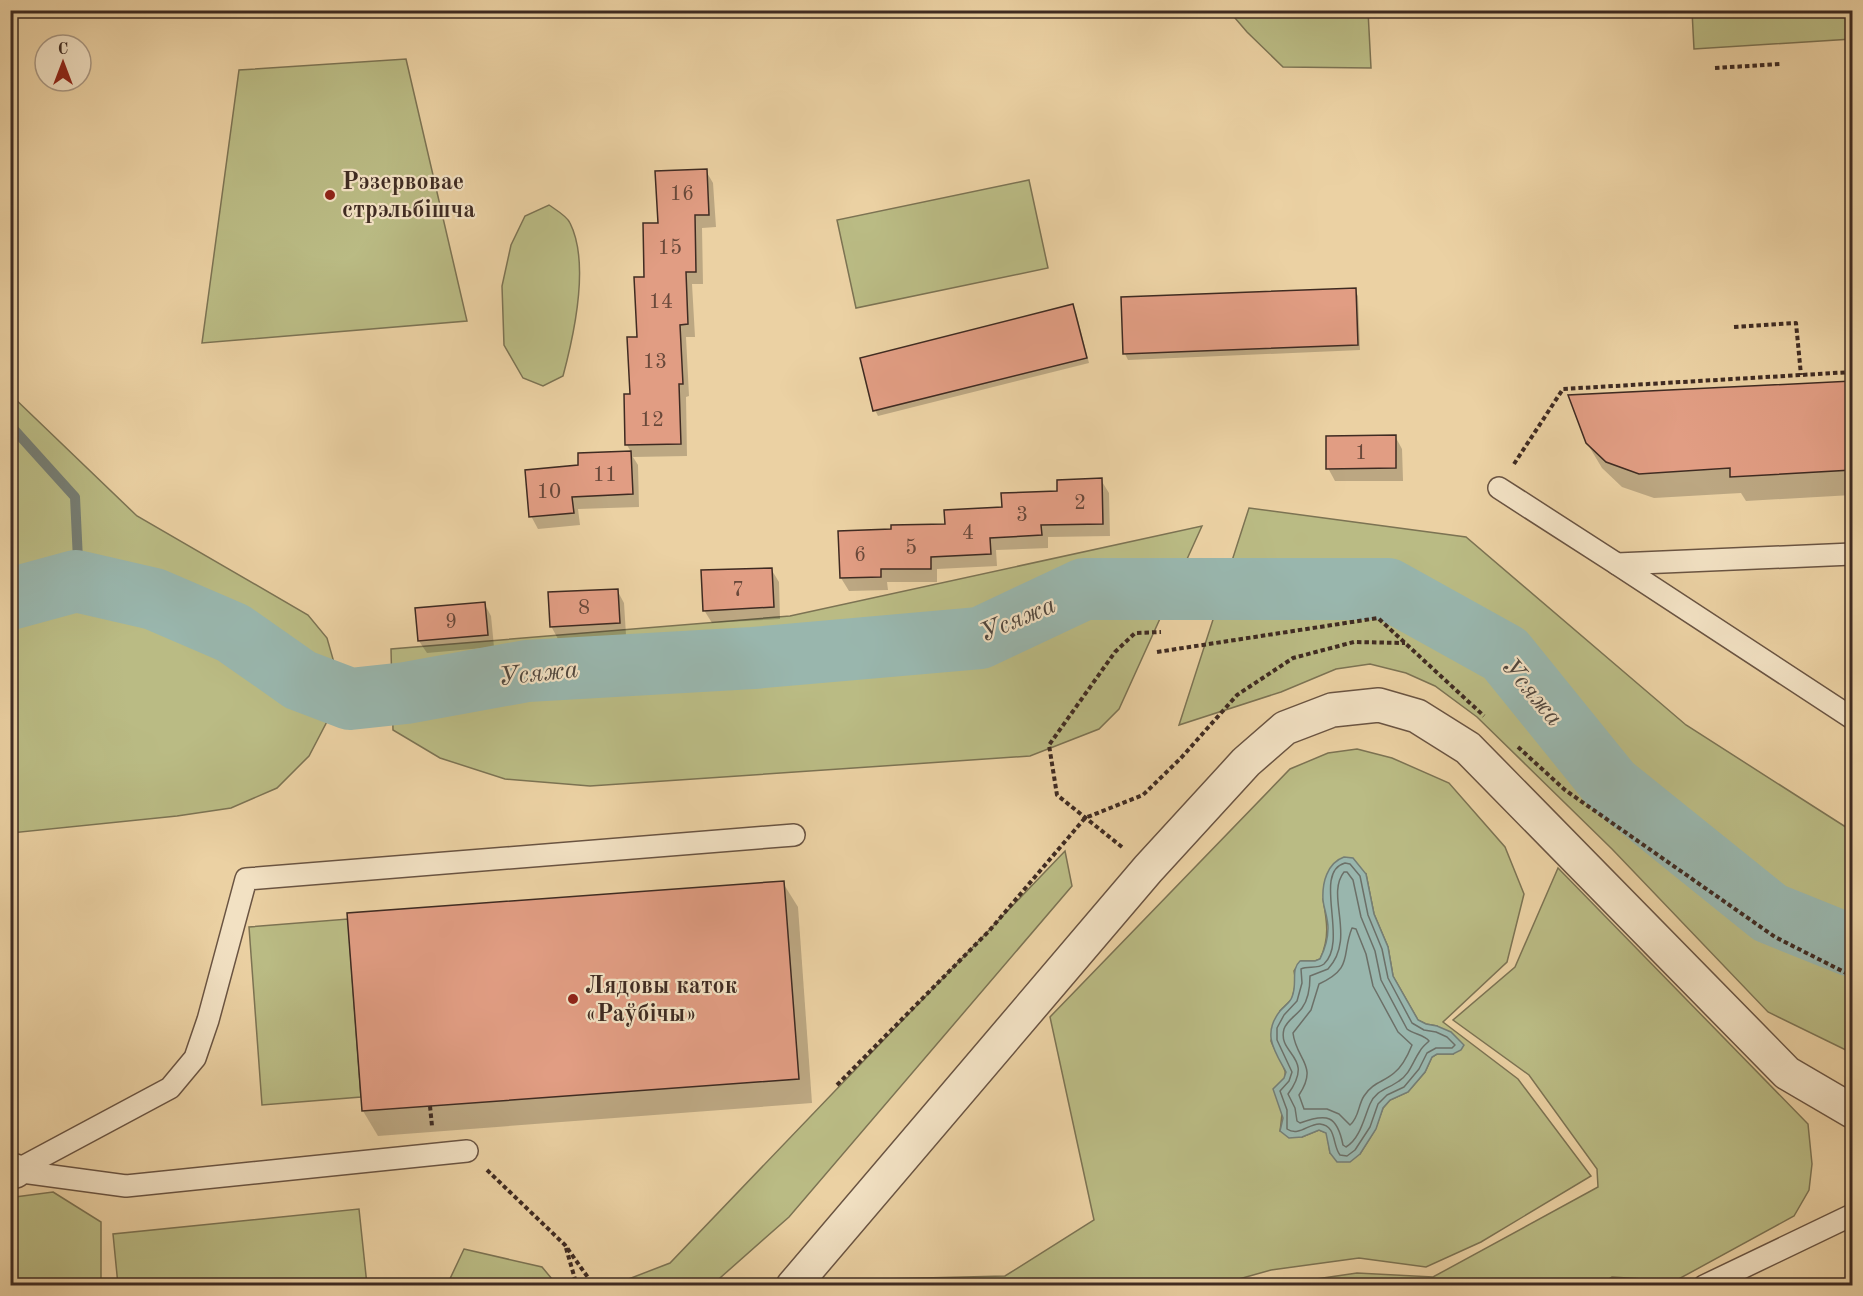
<svg xmlns="http://www.w3.org/2000/svg" width="1863" height="1296" viewBox="0 0 1863 1296" font-family="'Old Standard TT',serif">
<style>
.green{fill:#babb84;stroke:#7c7353;stroke-width:1.5;fill-rule:evenodd}
.water{fill:#99b6ad;stroke:#757e75;stroke-width:1.5}
.shadow{fill:#0003}
.lines{fill:none;stroke-linecap:round;stroke-linejoin:round}
.shore{stroke:#6c7068;stroke-width:1.5}
.stream{stroke:#757e75;stroke-width:10}
.river{stroke:#99b6ad;stroke-width:62}
.building{fill:#e19d83;stroke:#3f2b22;stroke-width:1.5}
.service-casing{stroke:#6a5442;stroke-width:24}
.minor-casing{stroke:#6a5442;stroke-width:36}
.path{stroke:#3f2b22;stroke-width:4;stroke-dasharray:4.5 3;stroke-linecap:butt}
.service{stroke:#f2e1c3;stroke-width:21}
.minor{stroke:#f2e1c3;stroke-width:33}
.poi-dot{fill:#8f2418;stroke:#f2e1c3;stroke-width:2}
.labels{text-anchor:middle;stroke-width:4.5;stroke-linejoin:round;paint-order:stroke}
.number-label{font-size:21px;fill:#68483a}
.poi-label{font-size:24px;font-weight:bold;fill:#3f2b22;stroke:#f2e1c3;text-anchor:start}
.water-label{font-size:26px;font-style:italic;fill:#51473e;stroke:#f2e1c3}
</style>
<rect width="100%" height="100%" fill="#ebd1a3"/>
<filter id="stains"><feTurbulence type="fractalNoise" baseFrequency=".00333" numOctaves="4"/><feColorMatrix values="0 0 0 0 .2 0 0 0 0 .09 0 0 0 0 .02 0 0 0 .5 -.17"/></filter>
<radialGradient id="worn" r=".72"><stop offset=".6" stop-color="#630" stop-opacity="0"/><stop offset="1" stop-color="#630" stop-opacity=".3"/></radialGradient>
<g class="green">
<path d="M 1229,11 L 1368,11 L 1371,68 L 1283,67 L 1247,32 Z"/>
<path d="M 1692,11 L 1852,11 L 1852,39 L 1694,49 Z"/>
<path d="M 406,59 L 467,321 L 202,343 L 239,70 Z"/>
<path d="M 1029,180 L 1048,268 L 856,308 L 837,220 Z"/>
<path d="M 549,205 C 556,210 567,216 570,223 C 590,263 574,335 563,376 L 543,386 L 523,378 L 504,345 L 502,286 L 511,245 L 525,216 Z"/>
<path d="M 10,394 L 137,516 L 308,615 L 327,638 L 337,673 L 333,710 L 309,756 L 277,788 L 231,808 L 177,816 L 11,833 Z"/>
<path d="M 1249,508 L 1466,537 L 1686,725 L 1852,831 L 1852,1053 L 1768,1012 L 1612,849 L 1477,717 L 1435,686 L 1406,673 L 1370,664 L 1336,669 L 1281,692 L 1179,725 Z"/>
<path d="M 1202,526 L 1119,709 L 1099,729 L 1030,756 L 590,786 L 505,779 L 440,758 L 393,730 L 391,649 L 790,616 Z"/>
<path d="M 1357,749 L 1392,758 L 1449,783 L 1505,847 L 1524,894 L 1507,962 L 1443,1022 L 1518,1079 L 1591,1176 L 1481,1242 L 1426,1267 L 1359,1258 L 1271,1270 L 1214,1286 L 836,1286 L 841,1280 L 1005,1276 L 1094,1220 L 1050,1017 L 1290,769 L 1328,753 ZM 1366,874 L 1374,914 L 1388,947 L 1393,976 L 1418,1020 L 1426,1024 L 1437,1026 L 1453,1054 L 1437,1054 L 1432,1057 L 1425,1072 L 1408,1092 L 1390,1100 L 1383,1108 L 1375,1130 L 1360,1154 L 1330,1153 L 1327,1133 L 1319,1130 L 1302,1137 L 1280,1131 C 1281,1125 1286,1074 1285,1071 C 1282,1061 1275,1051 1271,1041 L 1280,1011 L 1292,999 L 1296,982 L 1294,971 L 1301,961 L 1315,961 L 1320,959 C 1330,938 1327,921 1323,899 Z"/>
<path d="M 1065,851 L 1072,886 L 789,1217 L 712,1285 L 613,1285 L 670,1263 Z"/>
<path d="M 1558,868 L 1808,1124 L 1812,1164 L 1809,1190 L 1794,1216 L 1675,1281 L 1612,1277 L 1598,1286 L 1275,1285 L 1357,1273 L 1433,1277 L 1598,1187 L 1597,1169 L 1529,1075 L 1453,1020 L 1515,967 Z"/>
<path d="M 348,919 L 361,1097 L 262,1105 L 249,927 Z"/>
<path d="M 53,1192 L 101,1222 L 101,1285 L 11,1285 L 11,1201 L 15,1197 Z"/>
<path d="M 359,1209 L 367,1285 L 118,1285 L 113,1234 Z"/>
<path d="M 464,1249 L 542,1267 L 557,1285 L 449,1285 L 448,1283 Z"/>
</g>
<path class="water" d="M 1344,857 L 1353,858 L 1366,874 L 1374,914 L 1388,947 L 1393,976 L 1418,1020 L 1426,1024 L 1437,1026 L 1451,1032 L 1464,1045 L 1461,1050 L 1453,1054 L 1437,1054 L 1432,1057 L 1425,1072 L 1408,1092 L 1390,1100 L 1383,1108 L 1376,1129 L 1360,1154 L 1350,1162 L 1337,1162 L 1330,1153 L 1326,1133 L 1319,1130 L 1302,1137 L 1289,1138 L 1280,1131 L 1283,1118 L 1273,1089 L 1284,1078 L 1286,1072 C 1274,1050 1262,1034 1280,1011 C 1284,1006 1290,1003 1292,997 C 1298,983 1290,970 1300,961 L 1315,961 L 1320,959 C 1325,949 1328,939 1328,928 C 1328,918 1324,909 1323,900 C 1322,883 1327,863 1344,857 Z"/>
<g class="shadow">
<path d="M 706,171 L 713,183 L 716,227 L 702,228 L 703,284 L 692,284 L 695,337 L 686,337 L 689,396 L 686,397 L 687,456 L 633,457 L 638,465 L 639,507 L 578,509 L 580,525 L 538,529 L 531,516 L 580,467 L 631,452 L 627,445 L 638,338 L 646,278 L 660,224 Z"/>
<path d="M 1355,290 L 1358,296 L 1360,350 L 1128,360 L 1125,354 Z"/>
<path d="M 1072,306 L 1076,312 L 1089,363 L 878,416 L 875,410 Z"/>
<path d="M 1852,383 L 1852,495 L 1746,501 L 1741,493 L 1654,498 L 1622,487 L 1602,468 L 1587,443 L 1570,396 Z"/>
<path d="M 1395,436 L 1402,449 L 1403,481 L 1335,481 L 1328,468 Z"/>
<path d="M 1101,480 L 1109,493 L 1110,536 L 1048,537 L 1048,548 L 996,550 L 997,566 L 937,569 L 937,582 L 887,582 L 888,590 L 849,591 L 841,578 L 947,525 Z"/>
<path d="M 771,569 L 779,582 L 780,619 L 712,623 L 704,610 Z"/>
<path d="M 617,590 L 624,603 L 626,635 L 558,639 L 551,626 Z"/>
<path d="M 484,603 L 491,616 L 494,647 L 427,653 L 419,641 Z"/>
<path d="M 783,883 L 798,907 L 812,1103 L 378,1136 L 363,1111 L 349,915 Z"/>
</g>
<g class="lines">
<g class="shore">
<path d="M 1345,863 L 1350,864 L 1360,876 L 1368,915 L 1382,949 L 1388,978 L 1412,1023 L 1424,1030 L 1436,1032 L 1447,1037 L 1455,1045 L 1452,1048 L 1436,1048 L 1427,1053 L 1419,1069 L 1404,1087 L 1387,1095 L 1378,1104 L 1370,1127 L 1355,1150 L 1347,1156 L 1340,1155 C 1332,1145 1337,1126 1320,1124 C 1309,1123 1299,1137 1287,1129 L 1287,1110 L 1280,1091 L 1289,1081 L 1292,1072 L 1277,1040 L 1277,1028 L 1284,1015 L 1297,1001 L 1302,983 L 1301,969 C 1308,966 1318,969 1324,964 C 1349,941 1312,872 1345,863 Z"/>
<path d="M 1344,872 L 1347,872 L 1353,880 L 1361,917 L 1375,951 L 1381,980 L 1407,1029 C 1413,1034 1425,1035 1429,1041 C 1426,1044 1422,1047 1420,1051 C 1413,1061 1410,1074 1399,1081 C 1388,1089 1376,1090 1370,1104 C 1364,1118 1360,1139 1346,1147 L 1343,1145 C 1337,1115 1327,1113 1300,1123 L 1297,1121 L 1295,1108 L 1288,1094 C 1316,1056 1277,1055 1284,1029 C 1287,1020 1297,1015 1302,1008 C 1308,1000 1310,986 1310,976 L 1328,969 C 1357,937 1325,896 1344,872 Z"/>
<path d="M 1352,928 L 1356,929 L 1366,954 L 1373,986 L 1398,1032 L 1412,1045 C 1408,1055 1403,1066 1394,1073 C 1384,1082 1373,1082 1364,1096 C 1358,1105 1359,1118 1350,1125 L 1339,1114 L 1327,1109 L 1304,1109 L 1299,1095 C 1319,1065 1296,1060 1293,1033 L 1311,1010 L 1319,984 C 1354,968 1341,955 1352,928 Z"/>
</g>
<path class="stream" d="M 10,425 L 75,497 L 78,560 L 76,581"/>
<path class="river" d="M 10,599 L 76,581 L 154,599 L 233,633 L 300,680 L 350,699 L 406,693 L 527,671 L 753,658 L 980,638 L 1084,589 L 1388,589 L 1505,654 L 1611,785 L 1770,913 L 1852,946"/>
</g>
<g class="building">
<path d="M 707,169 L 709,215 L 695,215 L 696,272 L 686,272 L 688,324 L 680,325 L 683,384 L 679,384 L 681,444 L 625,445 L 624,394 L 630,394 L 627,337 L 637,337 L 634,277 L 644,277 L 643,223 L 658,223 L 655,171 Z"/>
<path d="M 1356,288 L 1358,345 L 1123,354 L 1121,297 Z"/>
<path d="M 1073,304 L 1087,358 L 873,411 L 860,358 Z"/>
<path d="M 1852,381 L 1852,470 L 1730,477 L 1730,468 L 1639,474 L 1606,462 L 1586,443 L 1568,395 Z"/>
<path d="M 1396,435 L 1396,468 L 1326,469 L 1326,436 Z"/>
<path d="M 631,451 L 633,494 L 572,497 L 574,513 L 529,517 L 525,470 L 578,465 L 578,453 Z"/>
<path d="M 1102,478 L 1103,524 L 1041,525 L 1042,535 L 990,538 L 991,554 L 931,557 L 931,569 L 881,569 L 881,577 L 840,578 L 838,531 L 891,529 L 891,525 L 945,524 L 944,510 L 1002,507 L 1001,493 L 1057,491 L 1057,480 Z"/>
<path d="M 772,568 L 774,607 L 703,611 L 701,570 Z"/>
<path d="M 618,589 L 620,623 L 550,627 L 548,592 Z"/>
<path d="M 485,602 L 488,635 L 418,641 L 415,608 Z"/>
<path d="M 784,881 L 799,1079 L 362,1111 L 347,913 Z"/>
</g>
<g class="lines">
<g class="service-casing">
<g id="service">
<path d="M 1499,488 L 1617,564 L 1852,554"/>
<path d="M 1617,564 L 1852,718"/>
<path d="M 15,1171 L 170,1088 L 195,1058 L 208,1020 L 246,879 L 794,835"/>
<path d="M 15,1171 L 126,1186 L 467,1151"/>
<path d="M 1704,1286 L 1852,1215"/>
</g>
</g>
<g class="minor-casing">
<g id="minor">
<path d="M 10,1172 L 15,1171"/>
<path d="M 793,1286 L 1148,869 L 1246,762 L 1285,728 L 1332,710 L 1379,705 L 1417,716 L 1468,748 L 1787,1073 L 1852,1111"/>
</g>
</g>
<g class="path">
<path d="M 1715,68 L 1781,64"/>
<path d="M 1734,327 L 1796,323 L 1801,375"/>
<path d="M 1514,464 L 1563,389 L 1852,372"/>
<path d="M 1157,652 L 1378,618 L 1484,716"/>
<path d="M 1518,747 L 1565,790 L 1775,937 L 1852,976"/>
<path d="M 1122,847 L 1057,795 L 1049,745 L 1115,652 L 1135,633 L 1161,632"/>
<path d="M 837,1085 L 989,931 L 1085,818 L 1143,795 L 1181,758 L 1237,695 L 1293,658 L 1354,642 L 1405,643"/>
<path d="M 430,1106 L 432,1126"/>
<path d="M 487,1170 L 565,1245 L 594,1286"/>
<path d="M 566,1248 L 577,1286"/>
</g>
<use href="#service" class="service"/>
<use href="#minor" class="minor"/>
</g>
<g class="poi-dot">
<circle cx="330" cy="195" r="6"/>
<circle cx="573" cy="999" r="6"/>
</g>
<g class="labels">
<g class="number-label">
<text x="682" y="200">16</text>
<text x="670" y="254">15</text>
<text x="661" y="308">14</text>
<text x="655" y="368">13</text>
<text x="652" y="426">12</text>
<text x="1361" y="459">1</text>
<text x="605" y="481">11</text>
<text x="549" y="498">10</text>
<text x="1080" y="509">2</text>
<text x="1022" y="521">3</text>
<text x="968" y="539">4</text>
<text x="911" y="554">5</text>
<text x="860" y="561">6</text>
<text x="738" y="596">7</text>
<text x="584" y="614">8</text>
<text x="451" y="628">9</text>
</g>
<g class="poi-label">
<text x="342" y="189">Рэзервовае<tspan x="342" dy="28">стрэльбішча</tspan></text>
<text x="585" y="993">Лядовы каток<tspan x="585" dy="28">«Раўбічы»</tspan></text>
</g>
<g class="water-label">
<text transform="translate(1017 618) rotate(-23)" y="9">Усяжа</text>
<text transform="translate(538 672) rotate(-6)" y="9">Усяжа</text>
<text transform="translate(1533 691) rotate(50)" y="9">Усяжа</text>
</g>
</g>
<rect width="1863" height="1296" fill="none" stroke="#ebd1a3" stroke-width="36"/>
<rect x="12" y="12" width="1839" height="1272" fill="none" stroke="#3f2b22" stroke-width="3"/>
<rect x="18" y="18" width="1827" height="1260" fill="none" stroke="#3f2b22" stroke-width="1.5"/>
<g transform="translate(63 63)"><circle r="28" fill="#f2e1c3" stroke="#aa9883" stroke-width="1.5"/>
<path d="M0-4.5L10 22L0 15L-10 22Z" fill="#8f2418"/>
<text y="-9" font-size="16" font-weight="bold" text-anchor="middle" fill="#3f2b22">С</text>
</g>
<rect width="100%" height="100%" filter="url(#stains)"/>
<rect width="100%" height="100%" fill="url(#worn)"/>
</svg>
